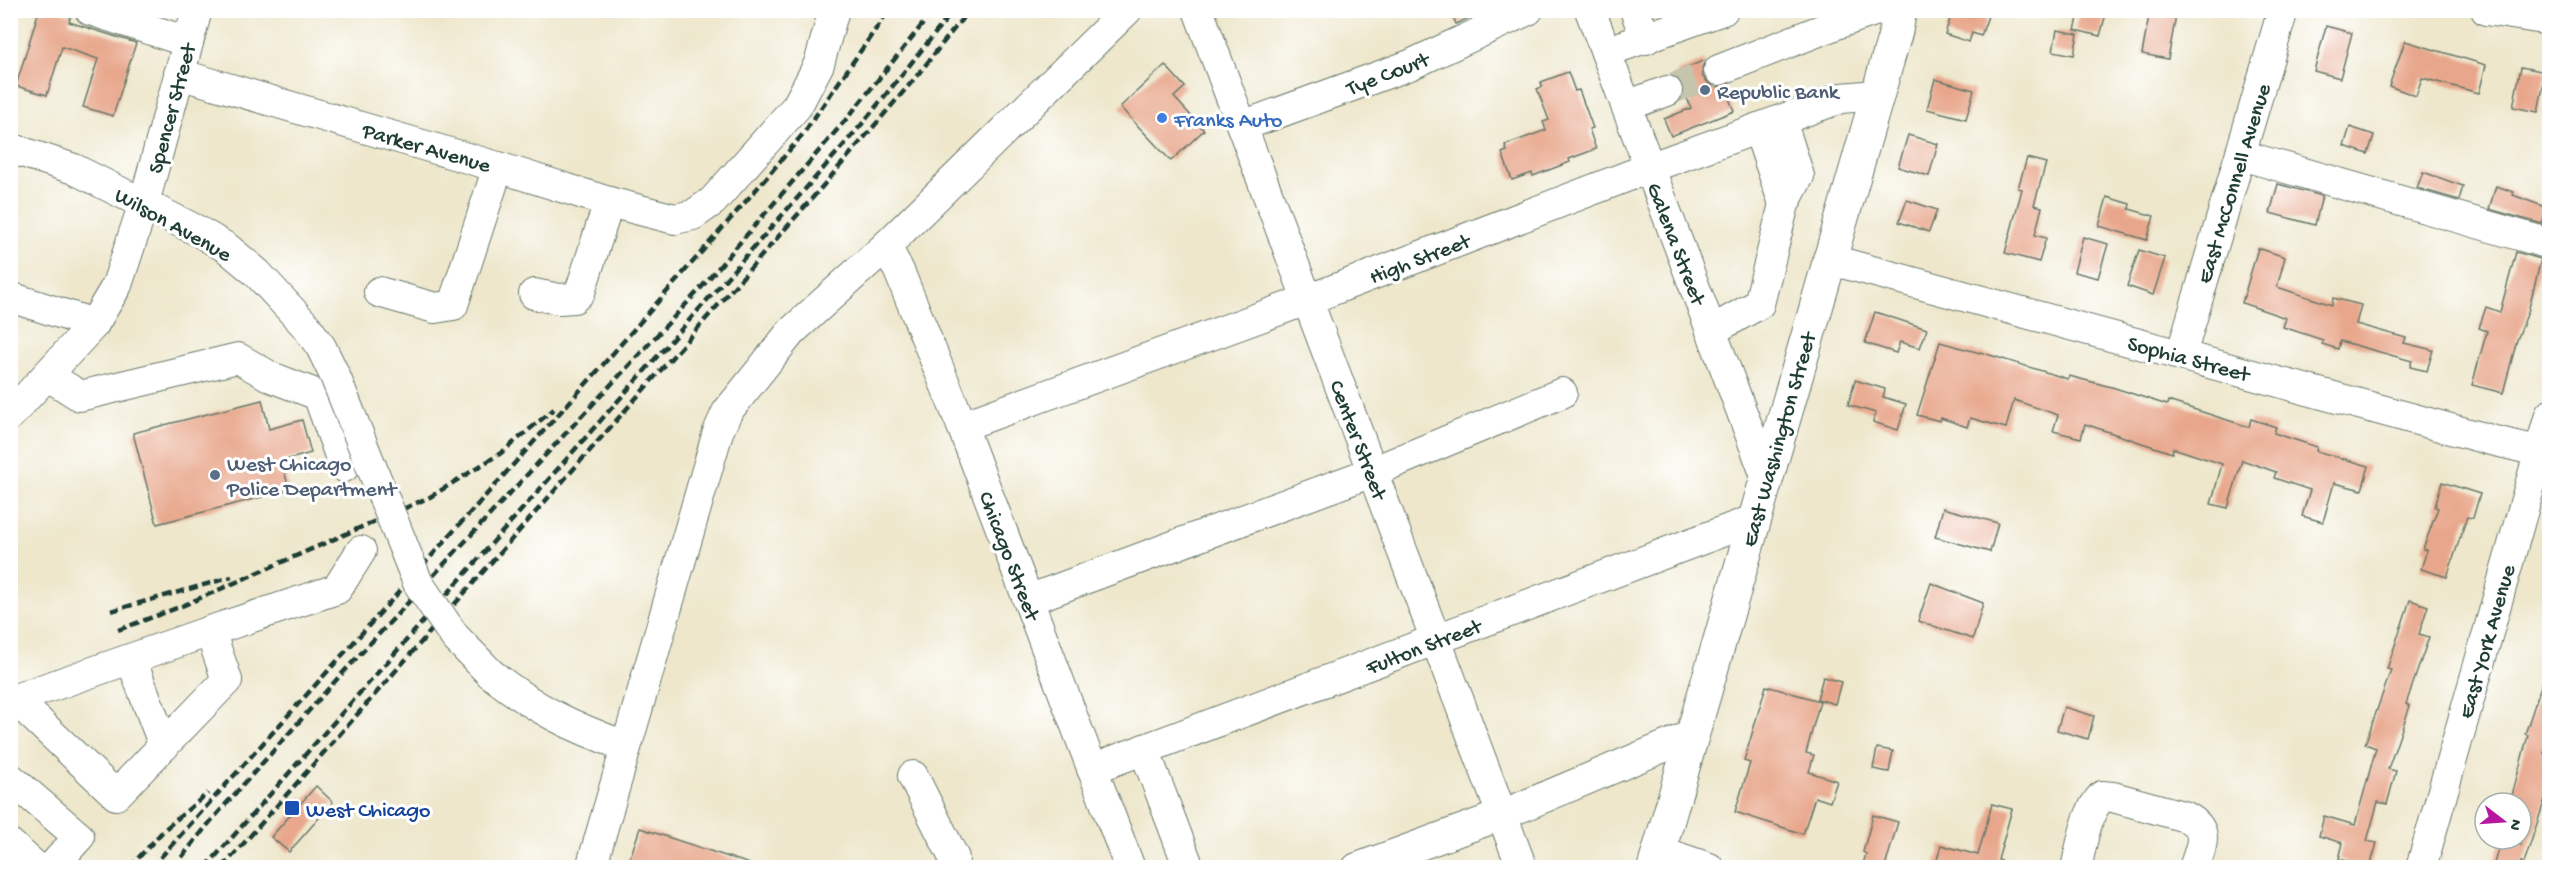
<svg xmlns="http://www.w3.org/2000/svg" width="2560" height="878" viewBox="0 0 2560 878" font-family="'Gochi Hand',sans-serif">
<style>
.building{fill:#e8a78c}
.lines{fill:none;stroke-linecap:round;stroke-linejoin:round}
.minor-tunnel{stroke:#c5c5ae;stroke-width:30;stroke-dasharray:30 15;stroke-linecap:butt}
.minor-casing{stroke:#677869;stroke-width:32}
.major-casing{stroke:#677869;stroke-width:35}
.minor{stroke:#fff;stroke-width:30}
.major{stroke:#fff;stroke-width:33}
.rail{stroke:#1f3d34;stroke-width:4.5;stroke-dasharray:9 4.5;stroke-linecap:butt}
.minor-bridge-casing{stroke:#677869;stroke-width:32;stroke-linecap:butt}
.minor-bridge{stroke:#fff;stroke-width:30}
.service-dot{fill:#5c6f8a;stroke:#fff;stroke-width:2}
.shop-dot{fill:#3f7fe0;stroke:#fff;stroke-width:2}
.transit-dot{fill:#1a4fb4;stroke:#fff;stroke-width:2}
.labels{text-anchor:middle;stroke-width:6;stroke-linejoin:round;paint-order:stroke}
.street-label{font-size:22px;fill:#1f3d34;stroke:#fff}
.service-label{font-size:22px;fill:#4e5e75;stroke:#fff;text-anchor:start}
.shop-label{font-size:22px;fill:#366cbe;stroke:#fff;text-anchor:start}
.transit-label{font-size:22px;fill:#164399;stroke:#fff;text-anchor:start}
</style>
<rect width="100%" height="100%" fill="#fff"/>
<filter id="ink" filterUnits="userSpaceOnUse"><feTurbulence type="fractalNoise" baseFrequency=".0167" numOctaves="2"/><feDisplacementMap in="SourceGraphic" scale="12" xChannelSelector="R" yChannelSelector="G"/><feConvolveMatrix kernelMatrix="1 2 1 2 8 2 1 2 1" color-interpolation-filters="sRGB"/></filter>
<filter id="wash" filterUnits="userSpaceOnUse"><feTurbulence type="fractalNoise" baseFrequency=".008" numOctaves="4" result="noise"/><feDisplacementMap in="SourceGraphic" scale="24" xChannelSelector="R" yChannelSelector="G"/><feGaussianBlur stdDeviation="1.35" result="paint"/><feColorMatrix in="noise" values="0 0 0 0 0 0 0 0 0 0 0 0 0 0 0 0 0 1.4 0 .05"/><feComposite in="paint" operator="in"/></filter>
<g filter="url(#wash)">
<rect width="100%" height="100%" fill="#eee7cc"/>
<g id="blocks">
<g class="building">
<path d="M 39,10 L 58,10 L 71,15 L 69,22 L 136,43 L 113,116 L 83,107 L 98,59 L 62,47 L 47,95 L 16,86 Z"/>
<path d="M 1451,10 L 1486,10 L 1456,24 Z"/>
<path d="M 1953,10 L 1972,10 L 1988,16 L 1981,36 L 1972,33 L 1969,42 L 1945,34 Z"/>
<path d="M 2080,10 L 2107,10 L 2100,36 L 2075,30 Z"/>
<path d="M 2150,10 L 2177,10 L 2168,59 L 2142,54 Z"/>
<path d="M 2326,26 L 2352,33 L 2340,78 L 2314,71 Z"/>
<path d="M 2057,30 L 2078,34 L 2074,55 L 2053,51 Z"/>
<path d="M 2405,41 L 2486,65 L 2479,93 L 2422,78 L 2416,96 L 2389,86 Z"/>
<path d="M 1705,60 L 1702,68 L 1703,77 L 1709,84 L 1716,87 L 1724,86 L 1734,111 L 1671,136 L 1664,119 L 1691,108 L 1676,72 Z"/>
<path d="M 1165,65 L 1185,87 L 1174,97 L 1204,130 L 1171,161 L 1120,107 Z"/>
<path d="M 2521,67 L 2546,72 L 2538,112 L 2513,107 Z"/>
<path d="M 1568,72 L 1575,91 L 1579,90 L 1593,128 L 1589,129 L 1596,149 L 1569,159 L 1570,162 L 1533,176 L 1532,173 L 1512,180 L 1502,153 L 1507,151 L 1505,145 L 1546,130 L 1543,122 L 1549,120 L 1537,89 L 1542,87 L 1541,82 Z"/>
<path d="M 1935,79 L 1974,90 L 1966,119 L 1927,109 Z"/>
<path d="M 2350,127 L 2374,135 L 2368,154 L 2344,146 Z"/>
<path d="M 1908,135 L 1938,144 L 1929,176 L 1898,167 Z"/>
<path d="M 2027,158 L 2046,163 L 2034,205 L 2042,207 L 2035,235 L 2046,238 L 2039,262 L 2005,253 L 2022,189 L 2018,188 Z"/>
<path d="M 2423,172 L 2463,186 L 2459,200 L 2417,188 Z"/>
<path d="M 2278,184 L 2322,196 L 2315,225 L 2270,213 Z"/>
<path d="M 2496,186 L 2514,192 L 2513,195 L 2548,208 L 2542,224 L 2489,209 Z"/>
<path d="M 2107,197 L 2130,204 L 2129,209 L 2154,216 L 2147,240 L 2099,226 Z"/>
<path d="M 1907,200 L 1937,210 L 1929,232 L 1899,222 Z"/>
<path d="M 2083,237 L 2108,244 L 2098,278 L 2074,272 Z"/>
<path d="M 2258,248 L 2285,257 L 2277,287 L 2332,305 L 2333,298 L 2361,305 L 2356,324 L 2406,338 L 2404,343 L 2433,350 L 2427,371 L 2410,367 L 2412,361 L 2340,341 L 2338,349 L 2322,344 L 2323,340 L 2283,327 L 2286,318 L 2242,303 Z"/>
<path d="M 2139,250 L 2165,258 L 2153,295 L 2127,286 Z"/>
<path d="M 2516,252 L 2541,259 L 2528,312 L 2517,340 L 2503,393 L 2472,385 L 2487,331 L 2479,328 L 2486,307 L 2500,312 Z"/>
<path d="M 1875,312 L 1927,329 L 1920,348 L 1900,342 L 1896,353 L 1865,343 Z"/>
<path d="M 1940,342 L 1980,353 L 1980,352 L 2068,379 L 2069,376 L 2115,388 L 2167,405 L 2168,401 L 2249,427 L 2251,419 L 2276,427 L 2274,433 L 2317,447 L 2316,451 L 2369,466 L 2362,490 L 2334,483 L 2323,522 L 2302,516 L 2310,490 L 2274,478 L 2276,472 L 2242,460 L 2228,508 L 2211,504 L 2222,464 L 2173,448 L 2172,453 L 2085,424 L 2081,438 L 2053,431 L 2058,415 L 2014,400 L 2006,428 L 1970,418 L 1967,427 L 1941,418 L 1940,421 L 1917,415 Z"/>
<path d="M 1855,380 L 1885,389 L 1883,397 L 1906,404 L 1898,430 L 1873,422 L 1876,413 L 1848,405 Z"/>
<path d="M 262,400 L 269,429 L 302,420 L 311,453 L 282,461 L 289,490 L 157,524 L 133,433 Z"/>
<path d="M 2442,482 L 2480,494 L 2473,518 L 2467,517 L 2447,577 L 2421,569 L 2427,550 L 2423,549 L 2438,508 L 2435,507 Z"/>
<path d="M 1943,508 L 1998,523 L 1990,552 L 1935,537 Z"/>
<path d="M 1931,583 L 1983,603 L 1973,639 L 1918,621 Z"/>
<path d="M 2410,600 L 2428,606 L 2419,634 L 2429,637 L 2406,704 L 2410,706 L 2388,769 L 2396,771 L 2387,804 L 2378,802 L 2367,841 L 2377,843 L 2370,867 L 2339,859 L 2343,843 L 2319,836 L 2324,816 L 2355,825 L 2376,748 L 2365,744 L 2391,670 L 2387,669 Z"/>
<path d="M 1823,677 L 1841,682 L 1835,704 L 1817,699 Z"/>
<path d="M 2544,677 L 2550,677 L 2550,735 L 2544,753 L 2550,755 L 2550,784 L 2524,863 L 2521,862 L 2520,867 L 2493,867 L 2501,839 L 2521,845 L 2521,803 L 2510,803 L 2528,735 L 2525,734 Z"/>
<path d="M 1766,686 L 1820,701 L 1806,753 L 1814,755 L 1809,772 L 1837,781 L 1830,802 L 1815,797 L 1803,834 L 1735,812 L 1750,763 L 1744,761 Z"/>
<path d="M 2064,707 L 2094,716 L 2088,739 L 2057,730 Z"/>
<path d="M 1877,748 L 1893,751 L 1889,772 L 1873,769 Z"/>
<path d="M 316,786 L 333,802 L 289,852 L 271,837 Z"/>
<path d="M 1992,804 L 2012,809 L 1998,860 L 2005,862 L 2004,867 L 1935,867 L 1941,845 L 1978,855 Z"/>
<path d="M 1873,815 L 1898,822 L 1885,867 L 1862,867 L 1866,854 L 1863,852 Z"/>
<path d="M 640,828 L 750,864 L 750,867 L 627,867 Z"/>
</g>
</g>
</g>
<g filter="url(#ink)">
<use href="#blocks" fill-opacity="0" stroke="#677869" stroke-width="1.5"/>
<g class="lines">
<path class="minor-tunnel" d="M 1667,91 L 1719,70"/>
<g class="minor-casing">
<g id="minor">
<path d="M 90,10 L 188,42"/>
<path d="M 1198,10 L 1522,868"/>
<path d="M 1590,10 L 1766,476"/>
<path d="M 1635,10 L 1646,39"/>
<path d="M 2486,10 L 2550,20"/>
<path d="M 1606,52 L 1723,10"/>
<path d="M 1719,70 L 1839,23 L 1877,10"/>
<path d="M 179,74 L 498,167 L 609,202 L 675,219 L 693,215 L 713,201 L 797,106 L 819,64 L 834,10"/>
<path d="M 1626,106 L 1667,91"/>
<path d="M 1242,126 L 1410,65 L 1528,10"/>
<path d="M 1758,128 L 1784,204"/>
<path d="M 10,148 L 74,169 L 198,231 L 227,248 L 257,273 L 306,326"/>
<path d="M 2241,155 L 2550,244"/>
<path d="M 886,246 L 899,271 L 962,426 L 1130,868"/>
<path d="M 1828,259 L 2491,440 L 2550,454"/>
<path d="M 379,292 L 435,308 L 453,305 L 498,167"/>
<path d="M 534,294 L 559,299 L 574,298 L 580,292 L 609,202"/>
<path d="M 10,297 L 94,324"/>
<path d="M 1711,331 L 1759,304 L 1784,204 L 1799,176 L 1781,120"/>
<path d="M 2181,355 L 2283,10"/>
<path d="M 47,375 L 80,396 L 238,358 L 271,377 L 318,395 L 344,467"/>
<path d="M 10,415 L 94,324 L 117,285 L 144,203 L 197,10"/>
<path d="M 962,426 L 1307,300 L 1649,168 L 1841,98 L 1877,95"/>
<path d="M 1028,600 L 1372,472 L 1562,393"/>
<path d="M 131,659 L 164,746"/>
<path d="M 491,674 C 535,709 572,727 625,746"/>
<path d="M 10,698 L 15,699 L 210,631 L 337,589 L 361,551"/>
<path d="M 15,699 L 116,795 L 227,680 L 210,631"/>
<path d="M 1144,749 L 1189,868"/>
<path d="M 1092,769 L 1753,520"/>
<path d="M 913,776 L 954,858 L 953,868"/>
<path d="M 10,778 L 79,837 L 51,868"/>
<path d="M 10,844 L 37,868"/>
<path d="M 1659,851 L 1709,868"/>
<path d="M 591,868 L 718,432 L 727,412 L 791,332 L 886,246 L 1127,10"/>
<path d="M 1357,868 L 1502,815 L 1692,735"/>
<path d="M 2076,868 C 2082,845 2085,814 2102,796 L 2113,797 L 2186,817 C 2211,830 2201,846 2194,868"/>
<path d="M 2421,868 L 2550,415"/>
</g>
</g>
<g class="major-casing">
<path id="major" d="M 1654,868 L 1896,31 L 1900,10"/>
</g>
<use href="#minor" class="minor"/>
<use href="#major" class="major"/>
<g class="rail">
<path d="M 111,611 L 232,577"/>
<path d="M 118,630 L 182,606 L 430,497 L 501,453 L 554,409"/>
<path d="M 129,868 L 165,829 L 208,793"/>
<path d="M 151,868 L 601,367 L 767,177 L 803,134 L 889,10"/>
<path d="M 173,868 L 210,822 L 338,678 L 700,289 L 849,116 L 934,10"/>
<path d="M 205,868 L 807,187 L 862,124 L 954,10"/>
<path d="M 222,868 L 815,195 L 916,77 L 969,10"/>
</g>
<g class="minor-bridge-casing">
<path id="minor-bridge" d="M 306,326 L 321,347 L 335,376 L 418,583 L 455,637 L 491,674"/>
</g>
<use href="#minor-bridge" class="minor-bridge"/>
</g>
</g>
<g class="service-dot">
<circle cx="1705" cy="90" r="6"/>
<circle cx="215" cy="475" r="6"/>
</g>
<circle class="shop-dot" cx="1162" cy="118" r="6"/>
<rect class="transit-dot" x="284" y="800" width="16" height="16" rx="3"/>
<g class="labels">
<g class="street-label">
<text transform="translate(1387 72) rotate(-21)" y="8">Tye Court</text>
<text transform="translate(170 108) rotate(-75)" y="8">Spencer Street</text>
<text transform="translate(427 146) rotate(16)" y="8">Parker Avenue</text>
<text transform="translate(2232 183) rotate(-73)" y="8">East McConnell Avenue</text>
<text transform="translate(174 223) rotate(29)" y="8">Wilson Avenue</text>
<text transform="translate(1678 243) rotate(69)" y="8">Galena Street</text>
<text transform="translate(1419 257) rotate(-21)" y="8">High Street</text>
<text transform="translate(2189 357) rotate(15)" y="8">Sophia Street</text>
<text transform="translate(1360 439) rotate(69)" y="8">Center Street</text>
<text transform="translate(1777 439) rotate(-74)" y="8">East Washington Street</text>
<text transform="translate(1011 555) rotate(69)" y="8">Chicago Street</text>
<text transform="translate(2485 641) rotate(-74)" y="8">East York Avenue</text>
<text transform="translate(1423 645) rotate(-21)" y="8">Fulton Street</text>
</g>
<g class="service-label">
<text x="1717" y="98">Republic Bank</text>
<text x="227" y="470">West Chicago<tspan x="227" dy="25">Police Department</tspan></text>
</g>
<g class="shop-label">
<text x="1174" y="126">Franks Auto</text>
</g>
<g class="transit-label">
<text x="306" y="816">West Chicago</text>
</g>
</g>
<rect width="2560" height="878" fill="none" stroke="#fff" stroke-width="36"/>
<g transform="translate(2503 821) rotate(107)"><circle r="28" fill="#ffffff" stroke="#a5b1ae" stroke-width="1.5"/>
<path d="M0-4.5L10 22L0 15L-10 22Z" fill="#b5179e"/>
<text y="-9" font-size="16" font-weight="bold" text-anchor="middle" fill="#1f3d34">N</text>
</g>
</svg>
